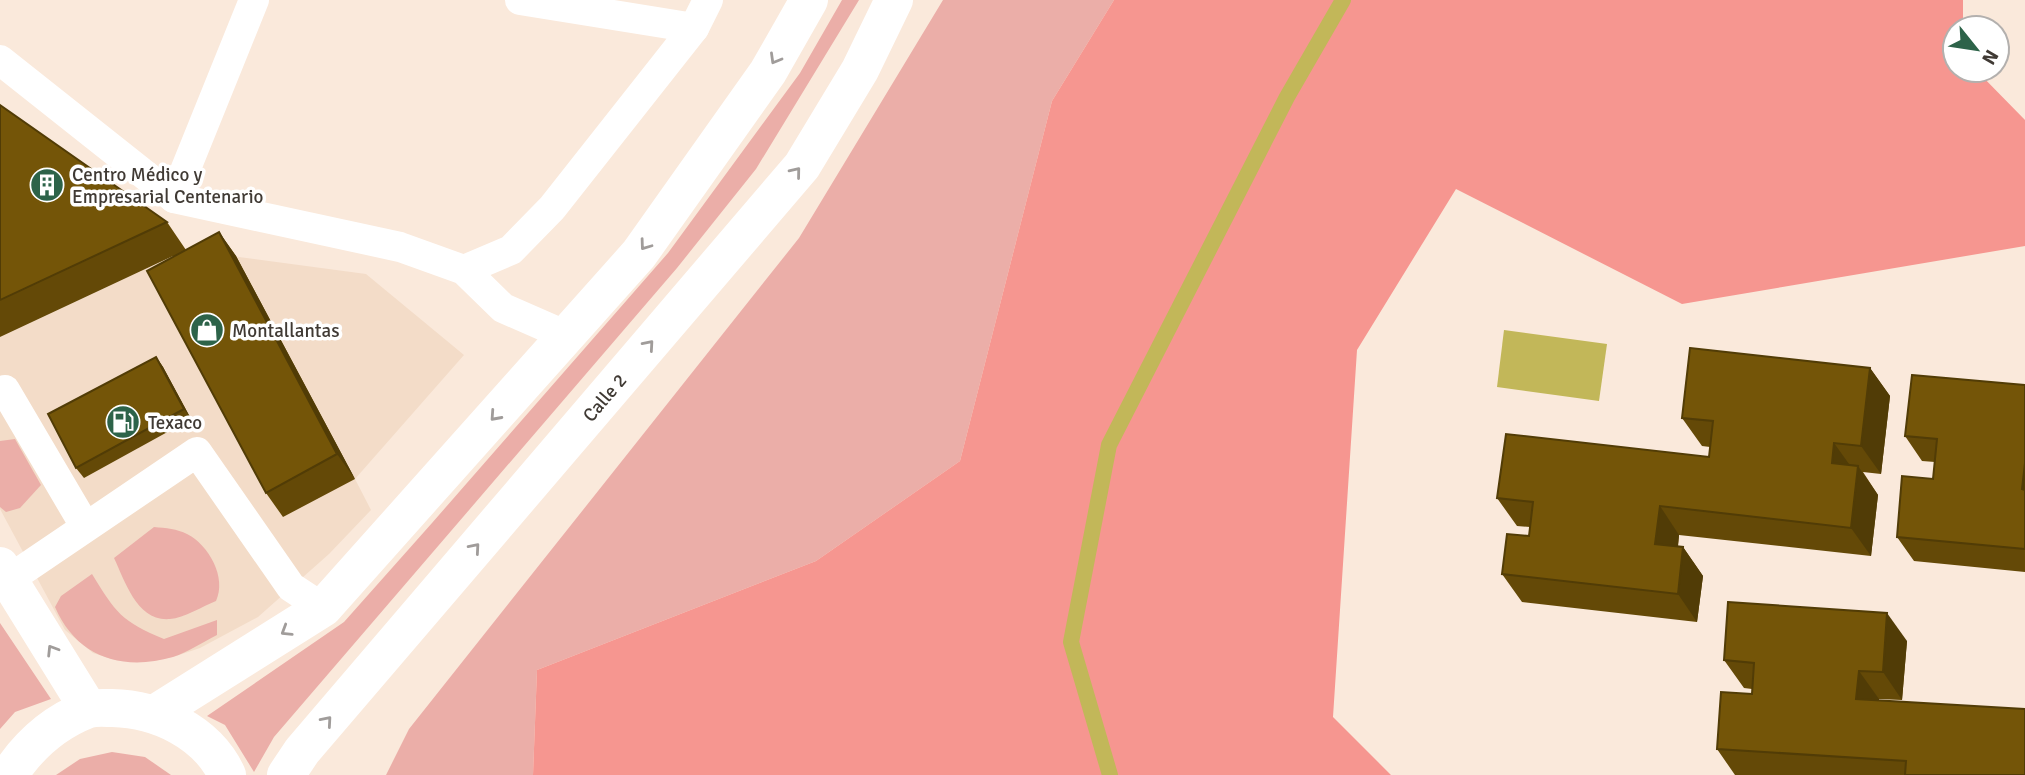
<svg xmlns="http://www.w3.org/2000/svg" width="2025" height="775" viewBox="0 0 2025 775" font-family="Signika,sans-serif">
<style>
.built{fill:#f3dcc8}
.green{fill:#ebaea8}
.forest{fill:#f69690}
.water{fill:#c2b759}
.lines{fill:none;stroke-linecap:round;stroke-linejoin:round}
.stream{stroke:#c2b759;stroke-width:16}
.lane{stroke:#fff;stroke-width:30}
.secondary{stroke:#fff;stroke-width:38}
.wall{fill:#644907}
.shaded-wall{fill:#513c06}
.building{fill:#745508;stroke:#513c06;stroke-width:2}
.oneway{stroke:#a09c9a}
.labels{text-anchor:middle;stroke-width:7;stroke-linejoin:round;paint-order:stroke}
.poi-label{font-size:19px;fill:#403a34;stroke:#fff;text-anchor:start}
.street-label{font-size:19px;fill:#403a34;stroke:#fff}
</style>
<rect width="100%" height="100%" fill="#fae9db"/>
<path class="built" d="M 186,250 L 366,274 L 464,355 L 355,479 L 371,510 L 329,554 L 258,617 L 200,648 L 176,656 L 154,661 L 115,660 L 93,653 L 65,630 L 0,509 L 0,337 Z"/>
<g class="green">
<path d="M 842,0 L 859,0 L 756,169 L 677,268 L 274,737 L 254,772 L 225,725 L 207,716 L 344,622 L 432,523 L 668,253 L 800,73 Z"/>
<path d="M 943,0 L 1114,0 L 1052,101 L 960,461 L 816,561 L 537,670 L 533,775 L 386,775 L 409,729 L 799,238 Z"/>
<path d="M 15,439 L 41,485 L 20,508 L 6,512 L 0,507 L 0,441 Z"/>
<path d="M 154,527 C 166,528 177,529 187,534 C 209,545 227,578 216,601 C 203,606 184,618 170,619 C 137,622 125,581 114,558 Z"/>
<path d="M 92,574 C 116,613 121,621 164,639 L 217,620 L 217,635 C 203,642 188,652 173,657 C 121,672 76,656 55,607 L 61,596 Z"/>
<path d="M 0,623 L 51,699 L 15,712 L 0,729 Z"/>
<path d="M 112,752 L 145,757 L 171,775 L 56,775 L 80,759 Z"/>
</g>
<path class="forest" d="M 1114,0 L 1963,0 L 1963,28 L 1955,28 L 1955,70 L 1976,70 L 2025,120 L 2025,246 L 1682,304 L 1456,189 L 1357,350 L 1333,717 L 1391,775 L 533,775 L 537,670 L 816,561 L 960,461 L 1052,101 Z"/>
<path class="water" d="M 1504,330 L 1607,344 L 1599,401 L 1497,387 Z"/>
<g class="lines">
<path class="stream" d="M 1110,775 L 1071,642 L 1109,445 L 1287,97 L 1343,0"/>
<g class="lane">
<path d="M 694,28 L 708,0"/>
<path d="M 0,60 L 174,198 L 400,247 L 464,270 L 503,308 L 567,336"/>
<path d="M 174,198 L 254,0"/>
<path d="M 464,270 L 511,250 L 552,208 L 694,28 L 520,0"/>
<path d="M 0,391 L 5,390 L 85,526"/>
<path d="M 8,580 L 197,452 L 291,587 L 323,608"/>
</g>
<g class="secondary">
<path d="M 0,566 L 88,708"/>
<path d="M 156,713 L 323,608 L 639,254 L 768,72 L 809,0"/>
<path d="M 9,775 C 28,746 53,723 86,710 C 93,707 104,708 112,708 C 158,709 207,732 227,775"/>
<path id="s1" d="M 286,775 L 302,751 L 802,166 L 860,70 L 894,0"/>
</g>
</g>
<g class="wall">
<path d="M 0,105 L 167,222 L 186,250 L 219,232 L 236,256 L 355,479 L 283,517 L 266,493 L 173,256 L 0,337 Z"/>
<path d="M 156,357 L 163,367 L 191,419 L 84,478 L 76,468 Z"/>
<path d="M 1870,368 L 1890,396 L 1881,474 L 1863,472 L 1878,495 L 1871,556 L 1679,535 L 1678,547 L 1683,547 L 1703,576 L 1697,622 L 1522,602 L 1502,574 L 1529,536 L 1530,527 L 1517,526 L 1497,498 L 1709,457 L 1710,447 L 1702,446 L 1682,418 Z"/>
<path d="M 2025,385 L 2025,572 L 1914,561 L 1897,537 L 1933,479 L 1935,462 L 1922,461 L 1905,436 Z"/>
<path d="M 1907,641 L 1902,700 L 1879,699 L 1879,700 L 2025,775 L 1735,775 L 1717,749 L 1752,694 L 1752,689 L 1744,688 L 1724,660 Z"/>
</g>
<g class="shaded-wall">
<path d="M 219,232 L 236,256 L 355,479 L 337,454 Z"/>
<path d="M 156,357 L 163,367 L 191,419 L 184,409 Z"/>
<path d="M 1870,368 L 1890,396 L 1881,474 L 1861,446 Z"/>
<path d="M 1834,443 L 1854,471 L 1832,463 Z"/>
<path d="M 2025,463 L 2025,493 L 2022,489 Z"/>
<path d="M 1858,466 L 1878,495 L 1871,556 L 1851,528 Z"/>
<path d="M 1660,506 L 1679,535 L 1675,572 L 1655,544 Z"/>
<path d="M 1683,547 L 1703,576 L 1697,622 L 1678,594 Z"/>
<path d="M 1887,613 L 1907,641 L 1902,700 L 1883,672 Z"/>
<path d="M 1859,671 L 1879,699 L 1876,727 L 1856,699 Z"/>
</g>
<g class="building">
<path d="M 0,105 L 167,222 L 0,300 Z"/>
<path d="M 219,232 L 337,454 L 266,493 L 147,271 Z"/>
<path d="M 1690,348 L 1870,368 L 1861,446 L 1834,443 L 1832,463 L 1858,466 L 1851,528 L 1660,506 L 1655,544 L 1683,547 L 1678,594 L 1502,574 L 1507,534 L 1529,536 L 1533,502 L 1497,498 L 1506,434 L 1709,457 L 1713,421 L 1682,418 Z"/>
<path d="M 156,357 L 184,409 L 76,468 L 48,414 Z"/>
<path d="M 1912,375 L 2025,385 L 2025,463 L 2022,489 L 2025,490 L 2025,549 L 1897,537 L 1902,476 L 1933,479 L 1937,439 L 1905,436 Z"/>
<path d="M 1728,602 L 1887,613 L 1883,672 L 1859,671 L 1856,699 L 2025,709 L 2025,775 L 1905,775 L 1906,761 L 1717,749 L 1721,692 L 1752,694 L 1754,663 L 1724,660 Z"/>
</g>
<defs><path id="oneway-chevron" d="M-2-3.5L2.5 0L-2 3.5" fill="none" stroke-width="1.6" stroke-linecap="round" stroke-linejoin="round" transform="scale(1.75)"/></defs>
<g class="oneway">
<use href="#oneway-chevron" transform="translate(775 59) rotate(120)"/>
<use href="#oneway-chevron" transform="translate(796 172) rotate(-51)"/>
<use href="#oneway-chevron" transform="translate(645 245) rotate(126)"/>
<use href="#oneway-chevron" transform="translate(649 345) rotate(-49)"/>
<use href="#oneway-chevron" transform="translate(495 416) rotate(132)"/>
<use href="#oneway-chevron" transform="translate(475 548) rotate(-49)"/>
<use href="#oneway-chevron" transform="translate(286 631) rotate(148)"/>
<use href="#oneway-chevron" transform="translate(52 650) rotate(-122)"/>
<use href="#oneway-chevron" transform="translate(327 721) rotate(-49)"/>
</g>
<defs>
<g id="building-disc" transform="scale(1.75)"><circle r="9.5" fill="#2d6349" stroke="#fff"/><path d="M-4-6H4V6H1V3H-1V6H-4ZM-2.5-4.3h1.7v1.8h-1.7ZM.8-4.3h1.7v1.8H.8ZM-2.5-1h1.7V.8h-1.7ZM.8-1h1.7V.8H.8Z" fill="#fff"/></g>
<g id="shop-disc" transform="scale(1.75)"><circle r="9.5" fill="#2d6349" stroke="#fff"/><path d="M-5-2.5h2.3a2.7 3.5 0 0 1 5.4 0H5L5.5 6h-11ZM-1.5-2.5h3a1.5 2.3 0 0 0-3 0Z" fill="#fff"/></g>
<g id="fuel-disc" transform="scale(1.75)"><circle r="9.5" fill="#2d6349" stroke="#fff"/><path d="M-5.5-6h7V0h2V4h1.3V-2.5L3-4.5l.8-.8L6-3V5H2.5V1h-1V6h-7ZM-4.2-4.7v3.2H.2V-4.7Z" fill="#fff"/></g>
</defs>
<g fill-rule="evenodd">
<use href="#building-disc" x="47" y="185"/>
<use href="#shop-disc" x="207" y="330"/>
<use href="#fuel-disc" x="123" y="422"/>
</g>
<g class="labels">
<g class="poi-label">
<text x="72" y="181">Centro Médico y<tspan x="72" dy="22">Empresarial Centenario</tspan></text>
<text x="232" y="337">Montallantas</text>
<text x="148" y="429">Texaco</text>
</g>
<g class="street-label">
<text dy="7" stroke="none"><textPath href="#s1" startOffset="494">Calle 2</textPath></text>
</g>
</g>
<g transform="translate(1976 49) rotate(120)"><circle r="33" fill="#ffffff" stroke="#b3b0ae" stroke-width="2"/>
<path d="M0-5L12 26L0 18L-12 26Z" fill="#2d6349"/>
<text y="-10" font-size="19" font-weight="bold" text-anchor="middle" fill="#403a34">N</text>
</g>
</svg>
